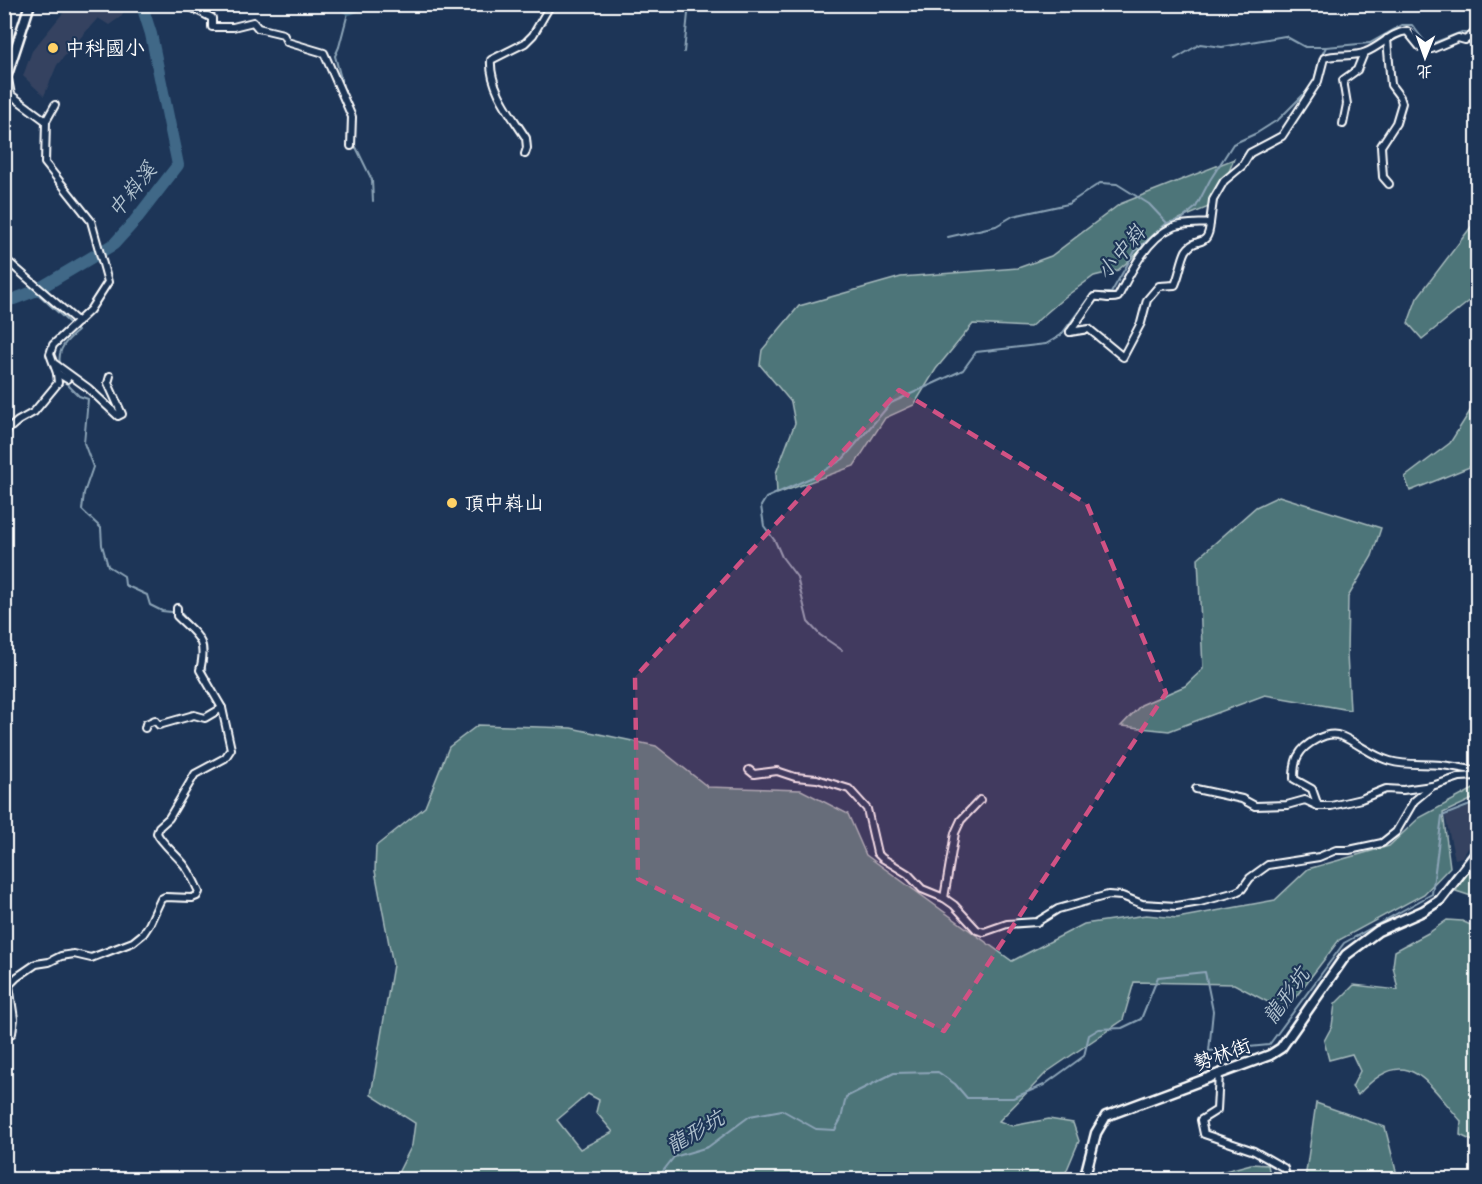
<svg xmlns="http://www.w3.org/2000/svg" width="1482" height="1184" viewBox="0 0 1482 1184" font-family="'Comic Neue','LXGW WenKai TC',sans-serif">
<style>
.built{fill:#344360}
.green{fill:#4e7579;stroke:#a6babc;stroke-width:1.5;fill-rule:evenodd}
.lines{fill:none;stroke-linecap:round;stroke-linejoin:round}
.stream{stroke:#8ca4b7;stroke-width:2}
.river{stroke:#3f6887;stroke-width:12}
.street-casing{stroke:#fff;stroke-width:10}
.secondary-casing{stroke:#fff;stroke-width:13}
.street{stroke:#1d3557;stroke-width:6}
.secondary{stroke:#1d3557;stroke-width:8}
.marked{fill:#d15284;fill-opacity:0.2;stroke:#d15284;stroke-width:4.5;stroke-dasharray:12 8;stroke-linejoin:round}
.poi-dot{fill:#ffd166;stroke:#1d3557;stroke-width:2}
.labels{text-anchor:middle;stroke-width:4.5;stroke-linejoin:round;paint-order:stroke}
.poi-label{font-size:20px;fill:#fff;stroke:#1d3557;text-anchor:start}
.street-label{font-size:20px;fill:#fff;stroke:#1d3557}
.water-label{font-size:21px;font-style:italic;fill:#b2c3cf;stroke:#1d3557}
</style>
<rect width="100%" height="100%" fill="#1d3557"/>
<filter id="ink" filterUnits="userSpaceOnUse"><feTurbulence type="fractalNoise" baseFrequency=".0167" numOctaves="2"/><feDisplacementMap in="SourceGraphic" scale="12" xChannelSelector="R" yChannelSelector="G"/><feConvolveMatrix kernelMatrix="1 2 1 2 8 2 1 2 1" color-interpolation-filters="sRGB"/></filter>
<g filter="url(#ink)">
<g class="built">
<path d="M 65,5 L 125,5 L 122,16 L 109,25 L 98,18 L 74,45 L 57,65 L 44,96 L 23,76 L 32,51 L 67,8 Z"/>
<path d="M 1477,804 L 1477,836 L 1462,857 L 1455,859 L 1445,816 Z"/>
</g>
<g class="green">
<path d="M 1234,159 L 1216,204 L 1177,220 L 1118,270 L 1094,276 L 1065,297 L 1030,327 L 973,324 L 936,369 L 914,405 L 885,418 L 854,466 L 777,494 L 776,473 L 795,423 L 791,402 L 760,365 L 762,350 L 799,306 L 901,277 L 1018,268 L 1051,256 L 1120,204 Z"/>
<path d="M 1471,227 L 1477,229 L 1477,295 L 1422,339 L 1408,323 L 1417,298 Z"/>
<path d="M 1477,400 L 1477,464 L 1410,491 L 1405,477 L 1450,443 Z"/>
<path d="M 1279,496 L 1381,528 L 1372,556 L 1348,597 L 1347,654 L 1350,710 L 1265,695 L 1169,731 L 1121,726 L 1141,705 L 1185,686 L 1203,669 L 1198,558 L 1256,507 Z"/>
<path d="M 478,725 L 571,728 L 656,746 L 708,787 L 801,790 L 848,814 L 866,855 L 1012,961 L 1084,924 L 1146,915 L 1177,918 L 1275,900 L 1308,869 L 1389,846 L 1419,818 L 1477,787 L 1477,797 L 1443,813 L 1450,867 L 1424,894 L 1339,940 L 1285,1011 L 1234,984 L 1134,982 L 1123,1020 L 1047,1072 L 999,1121 L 1012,1126 L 1049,1119 L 1073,1123 L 1079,1141 L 1063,1179 L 395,1179 L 412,1145 L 415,1123 L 371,1095 L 393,965 L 375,871 L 376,846 L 425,807 L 449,747 ZM 588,1094 L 599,1100 L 596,1112 L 613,1132 L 580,1149 L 557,1120 Z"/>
<path d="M 1477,858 L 1477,898 L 1456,891 L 1472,863 Z"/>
<path d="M 1447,920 L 1462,921 L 1477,928 L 1477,1143 L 1460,1135 L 1461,1121 C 1427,1083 1407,1040 1358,1095 L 1352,1087 L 1360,1071 L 1352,1054 L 1329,1060 L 1324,1041 L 1332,1026 L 1335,1004 L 1354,985 L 1398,990 L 1393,966 L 1395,951 L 1430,932 Z"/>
<path d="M 1316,1103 L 1385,1127 L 1398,1179 L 1305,1179 Z"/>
<path d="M 1251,1164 L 1268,1165 L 1271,1179 L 1224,1179 L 1221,1172 Z"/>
</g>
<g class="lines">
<g class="stream">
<path d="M 1470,43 L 1478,89"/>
<path d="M 684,52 L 689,4"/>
<path d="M 1175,59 L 1200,44 L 1222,47 L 1285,36 L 1305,47 L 1326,47"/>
<path d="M 1314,81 L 1319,61 L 1326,47 L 1370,43 L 1402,25 L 1412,25 L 1426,43 L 1436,42 L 1462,32 L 1468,34"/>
<path d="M 345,94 L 335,56 L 339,47 L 349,9"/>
<path d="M 351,107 L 355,115 L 355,145 L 372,180 L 373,201"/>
<path d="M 948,237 L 996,226 L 1013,216 L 1068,204 L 1100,183 L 1117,184 L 1149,204 L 1166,222"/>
<path d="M 35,291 L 78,331 C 67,340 57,349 60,364"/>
<path d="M 62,379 L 79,396 L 88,399 L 84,443 L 93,467 L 84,493 L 82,510 L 101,528 L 102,545 L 108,566 L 124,576 L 125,585 L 147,595 L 150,605 L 162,611 L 181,613 L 194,628"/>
<path d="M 198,632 C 216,653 199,655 207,676"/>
<path d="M 842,650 L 820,635 L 808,622 L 797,577 L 782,557 L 775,541 L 764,526 L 761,506 L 766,498 L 817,475 L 843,459 L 891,403 L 963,370 L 976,352 L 1046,344 L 1061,335 L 1092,293 L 1111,293 L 1135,251 L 1167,223 L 1182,219 L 1196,207 L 1210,180 L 1233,144 L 1257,133 L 1279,119 L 1312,86"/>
<path d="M 217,694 L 225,705 L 229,727"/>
<path d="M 656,1180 L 674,1157 L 708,1147 L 750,1116 L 782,1110 L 816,1129 L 835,1130 L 841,1119 L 846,1097 L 894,1073 L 938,1072 L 955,1084 L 967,1098 L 1013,1098 L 1044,1085 L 1084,1056 L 1089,1035 L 1099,1029 L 1122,1028 L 1141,1019 L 1158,977 L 1205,972 L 1213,1011 L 1209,1051 L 1269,1045 L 1344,943 L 1432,894 L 1442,816 L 1478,802"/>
</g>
<g class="river">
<path d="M 341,4 L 349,9 L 362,4"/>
<path d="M 4,300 L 14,299 L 35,291 L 114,244 L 134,222 L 178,165 L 151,34 L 144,12 L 146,4"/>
</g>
<g class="street-casing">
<g id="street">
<path d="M 185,4 L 212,18 L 212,27 L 233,27 L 253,22 L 258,28 L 283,34 L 287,42 L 324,53 L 352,117 L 351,146"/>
<path d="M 1471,36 L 1477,30 L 1478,15"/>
<path d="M 1387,39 L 1391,85 L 1400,97 L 1402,103 L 1396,123 L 1381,146 L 1383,177 L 1389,184"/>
<path d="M 46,121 L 55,105"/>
<path d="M 1343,124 L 1347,104 L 1343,80 L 1357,70 L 1364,53"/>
<path d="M 525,154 L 527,148 L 526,138 C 512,116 489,88 491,60 L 525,43 L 533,35 L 551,4"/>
<path d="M 4,258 L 78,322"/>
<path d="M 1070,332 L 1094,297 C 1102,296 1110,300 1118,297 C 1130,273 1147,238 1173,227 C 1183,223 1199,224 1210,223 L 1213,200 L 1224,181 L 1242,166 L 1250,153 L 1282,136 L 1318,81 L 1324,58 C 1337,53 1353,58 1366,52 C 1381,46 1391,33 1407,31 L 1420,47 L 1432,49 L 1458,38 L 1465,40 L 1471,36 L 1476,47 L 1478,59"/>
<path d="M 1070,332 L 1089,329 L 1123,357 L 1141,323 L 1147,300 L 1159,286 L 1175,285 C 1180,274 1181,261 1186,251 C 1196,235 1208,250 1210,223"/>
<path d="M 55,364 L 88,388 L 118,416 L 122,414 L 108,383 L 110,376"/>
<path d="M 57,373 L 67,379"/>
<path d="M 4,433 L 18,421 L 34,412 L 58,383 L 57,373 L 50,354 L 53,345 L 90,310 L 108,282 L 91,221 L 45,163 L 46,121 L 11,95 L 8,79"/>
<path d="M 145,728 L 146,724 L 155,720 L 159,725 L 194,715 L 205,718 L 222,708"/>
<path d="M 749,770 L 754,774 L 777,771 L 795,777 L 817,779 L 849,789 L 867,809 L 877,853 L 882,858 L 908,874 L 922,889 L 944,898 L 954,905 L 977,930 L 984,932 L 1007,924 L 1037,922 L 1058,909 L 1108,895 L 1122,896 L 1142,904 L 1176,906 L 1200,902 L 1236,892 L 1242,889 L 1250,878 L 1268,865 L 1319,857 L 1336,850 L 1349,850 L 1382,843 L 1396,832 L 1414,801 L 1432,786"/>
<path d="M 1196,789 L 1242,799 L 1255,806 L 1287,805 L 1305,800 L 1318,806 L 1331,806 L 1361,799 L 1386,789 L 1403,790 L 1432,786 L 1460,777 L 1478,776"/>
<path d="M 1318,806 L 1312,789 L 1294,779 C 1294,772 1294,763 1298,756 C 1304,744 1327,730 1341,736 C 1358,743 1372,756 1390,761 C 1407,766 1424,763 1441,765 C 1453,766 1465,769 1478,771"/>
<path d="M 944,898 L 955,833 L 961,820 L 980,800"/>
<path d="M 4,1040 L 12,1033 L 14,1019 L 9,985 L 17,977 L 36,964 L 49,962 L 61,956 L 74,954 L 91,958 L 133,942 L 143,934 L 149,925 L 161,899 L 165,897 L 192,898 L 197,896 L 199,892 C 195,883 191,874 185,866 C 178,856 161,843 157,833 L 159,827 L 169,818 L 195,774 L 225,758 L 231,749 L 222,708 L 200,670 C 208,639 197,636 177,616 L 177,608"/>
<path d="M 1219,1073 L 1217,1110 L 1201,1120 L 1204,1134 L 1254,1151 L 1284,1168 L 1287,1180"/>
</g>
</g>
<g class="secondary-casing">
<g id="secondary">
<path d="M 4,84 L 30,4"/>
<path d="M 1084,1180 L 1096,1133 L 1106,1116 L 1270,1055 L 1281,1048 L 1346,955 L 1378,931 L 1423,911 L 1440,900 L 1478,851"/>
</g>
</g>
<use href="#street" class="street"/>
<use href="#secondary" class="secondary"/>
</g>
</g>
<path class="marked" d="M 899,390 L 1087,504 L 1166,693 L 944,1031 L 638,879 L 635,677 Z"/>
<g class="poi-dot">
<circle cx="53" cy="48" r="6"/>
<circle cx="452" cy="503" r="6"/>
</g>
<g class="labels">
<g class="poi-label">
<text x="65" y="55">中科國小</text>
<text x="464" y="510">頂中嵙山</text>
</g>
<g class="street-label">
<text transform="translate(1222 1054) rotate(-20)" y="7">勢林街</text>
</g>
<g class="water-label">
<text transform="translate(132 190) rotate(-51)" y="7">中嵙溪</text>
<text transform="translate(1121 252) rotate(-50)" y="7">小中嵙</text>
<text transform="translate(1286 996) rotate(-54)" y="7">龍形坑</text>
<text transform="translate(695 1132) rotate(-30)" y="7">龍形坑</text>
</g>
</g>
<rect width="1482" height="1184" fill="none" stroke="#1d3557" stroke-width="24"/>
<rect x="12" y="12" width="1458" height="1160" fill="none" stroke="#fff" stroke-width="2" filter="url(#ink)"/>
<g transform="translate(1425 57) rotate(181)" stroke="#1d3557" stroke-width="4.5" paint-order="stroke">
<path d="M0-4.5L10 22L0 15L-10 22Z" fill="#ffffff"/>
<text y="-9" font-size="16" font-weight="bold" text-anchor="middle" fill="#ffffff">北</text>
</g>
</svg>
